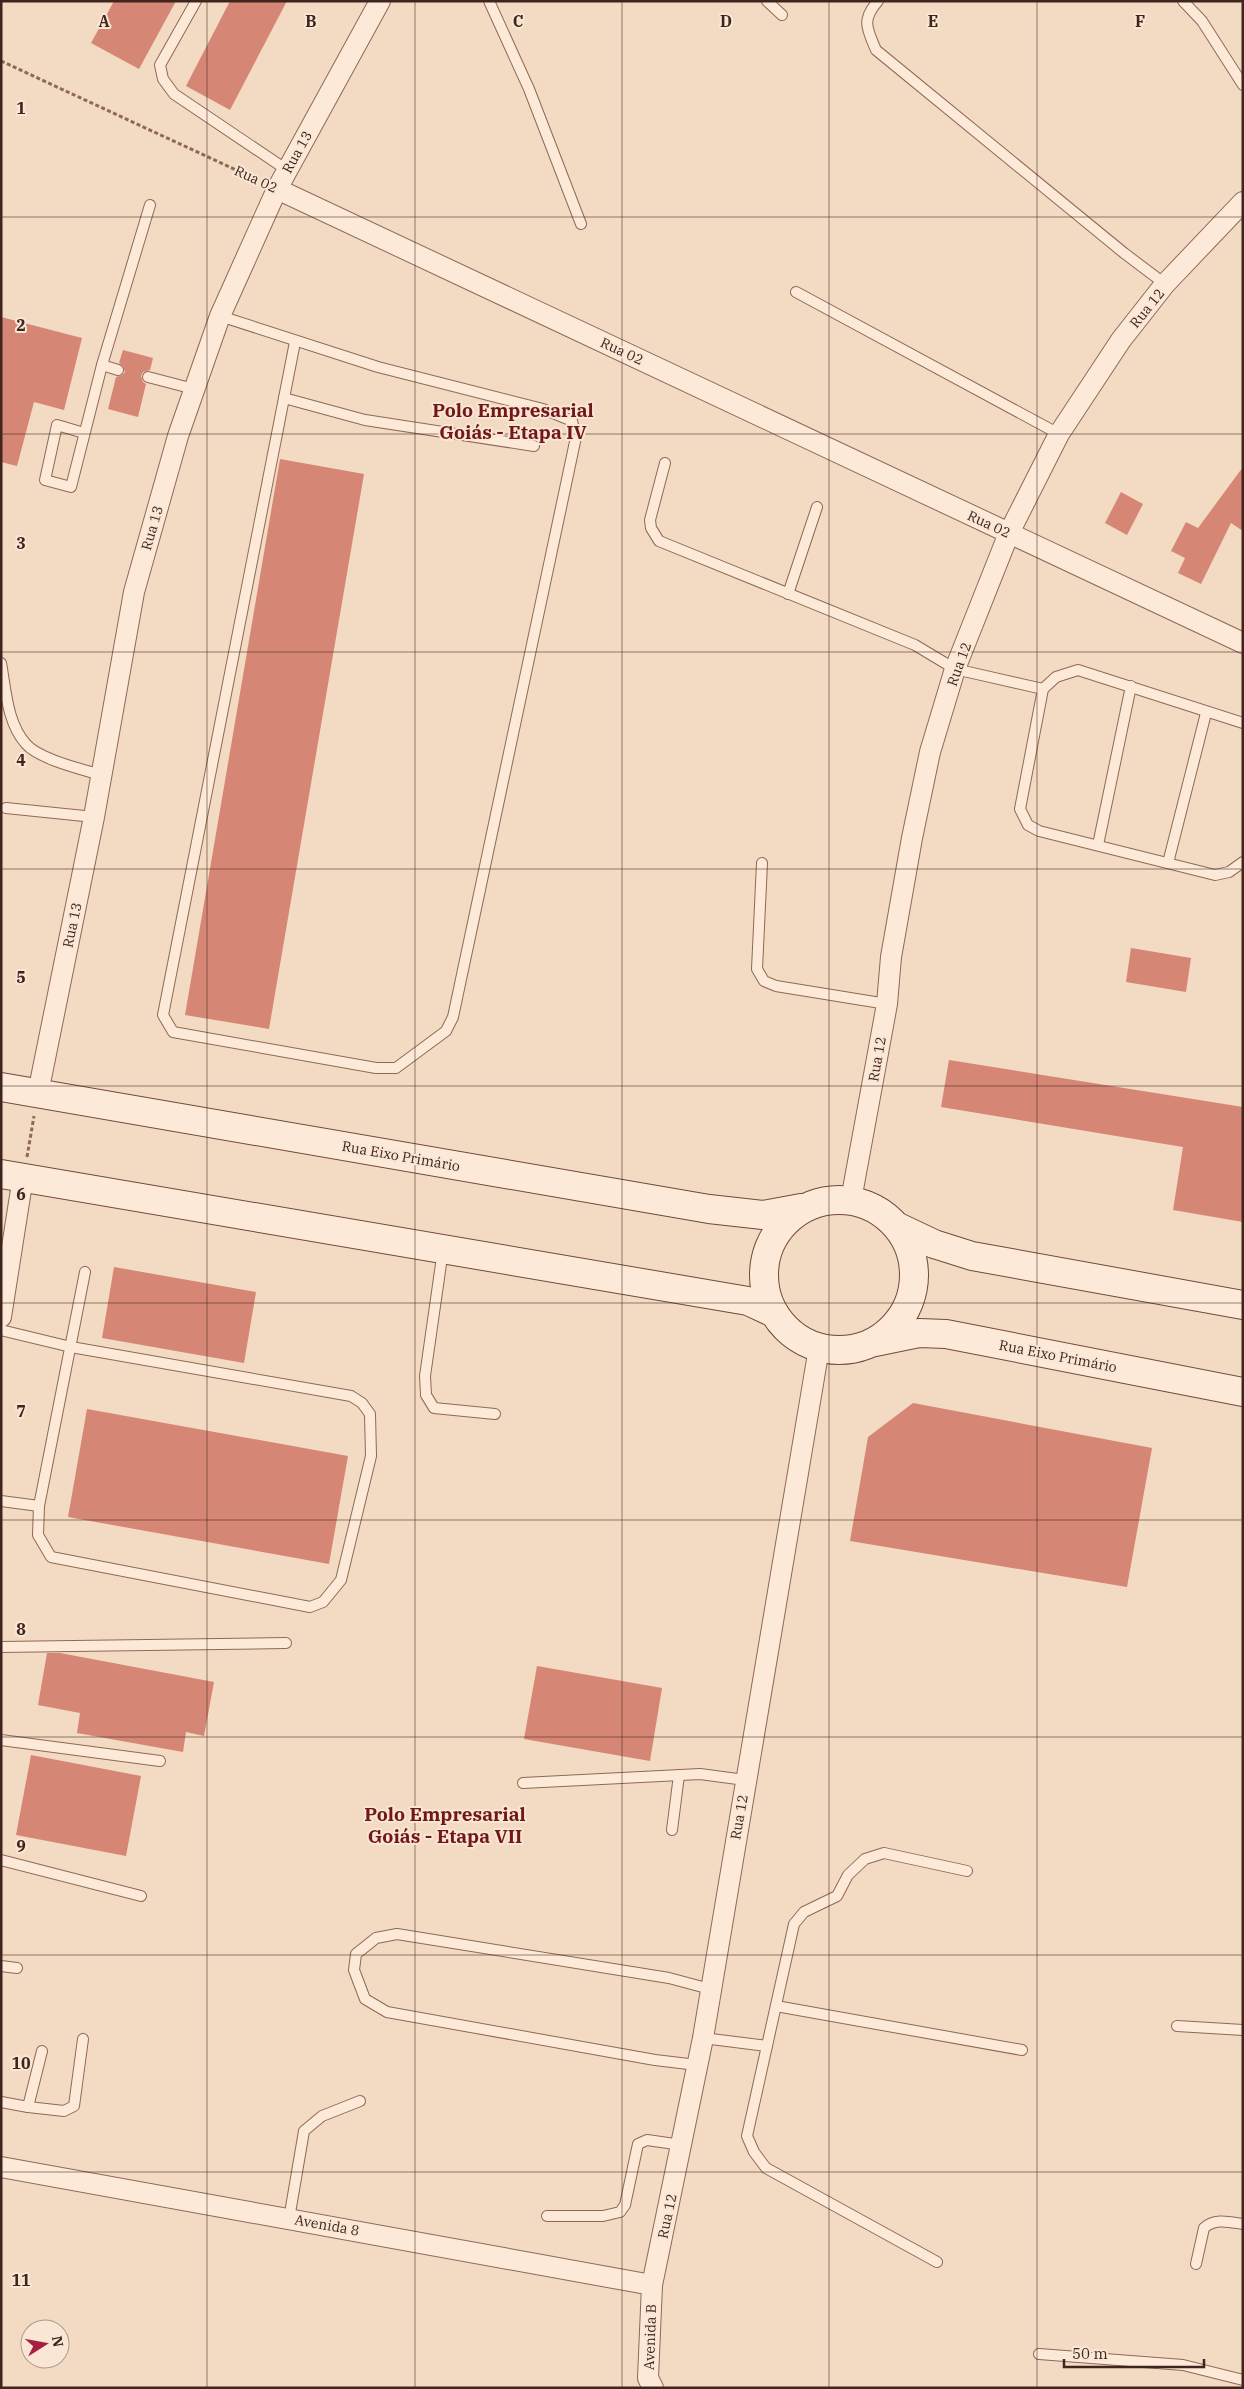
<svg xmlns="http://www.w3.org/2000/svg" width="1244" height="2389" viewBox="0 0 1244 2389" font-family="'IBM Plex Serif',serif">
<style>
.building{fill:#d68674}
.lines{fill:none;stroke-linecap:round;stroke-linejoin:round}
.lane-casing{stroke:#906857;stroke-width:12}
.street-casing{stroke:#906857;stroke-width:22}
.secondary-casing{stroke:#72493a;stroke-width:30}
.path{stroke:#906857;stroke-width:3;stroke-dasharray:4 2.5;stroke-linecap:butt}
.lane{stroke:#fde9d8;stroke-width:10}
.street{stroke:#fde9d8;stroke-width:20}
.secondary{stroke:#fde9d8;stroke-width:28}
.grid{fill:none;stroke:#3f251d;stroke-width:1;stroke-opacity:0.55}
.labels{text-anchor:middle;stroke-width:4;stroke-linejoin:round;paint-order:stroke}
.street-label{font-size:14px;fill:#3f251d;stroke:#fae6d4}
.district-label{font-size:19px;font-weight:bold;fill:#711719;stroke:#fae6d4}
.grid-label{font-size:16px;text-anchor:middle;font-weight:bold;fill:#3f251d;stroke:#fae6d4;stroke-width:4;stroke-linejoin:round;paint-order:stroke}
</style>
<rect width="100%" height="100%" fill="#f3dac3"/>
<g class="building">
<path d="M 114,1 L 176,1 L 139,69 L 91,43 Z"/>
<path d="M 230,1 L 287,1 L 230,110 L 186,86 Z"/>
<path d="M 1,317 L 82,338 L 64,410 L 34,402 L 17,466 L 1,462 Z"/>
<path d="M 123,350 L 153,358 L 150,370 L 143,372 L 141,376 L 143,382 L 146,384 L 138,417 L 108,409 L 116,377 L 122,375 L 125,372 L 123,366 L 119,363 Z"/>
<path d="M 280,459 L 364,474 L 269,1029 L 185,1015 Z"/>
<path d="M 1243,467 L 1243,531 L 1231,523 L 1201,584 L 1178,573 L 1185,558 L 1171,551 L 1186,522 L 1198,528 Z"/>
<path d="M 1121,492 L 1143,504 L 1127,535 L 1105,523 Z"/>
<path d="M 1131,948 L 1191,958 L 1186,992 L 1126,982 Z"/>
<path d="M 949,1060 L 1243,1107 L 1243,1222 L 1173,1210 L 1183,1147 L 941,1107 Z"/>
<path d="M 114,1267 L 256,1292 L 244,1363 L 102,1338 Z"/>
<path d="M 913,1403 L 1152,1448 L 1127,1587 L 850,1541 L 868,1437 Z"/>
<path d="M 87,1409 L 348,1456 L 329,1564 L 68,1517 Z"/>
<path d="M 47,1653 L 60,1653 L 214,1682 L 204,1736 L 186,1732 L 183,1752 L 77,1733 L 80,1713 L 38,1705 Z"/>
<path d="M 537,1666 L 662,1688 L 650,1761 L 524,1739 Z"/>
<path d="M 31,1755 L 141,1776 L 126,1856 L 16,1835 Z"/>
</g>
<g class="lines">
<g class="lane-casing">
<g id="lane">
<path d="M 196,1 L 160,65 L 163,79 L 174,94 L 287,170"/>
<path d="M 489,1 L 529,89 L 581,224"/>
<path d="M 767,1 L 782,15"/>
<path d="M 878,1 C 861,20 867,29 876,50 L 1124,253 L 1165,284"/>
<path d="M 1183,1 L 1202,21 L 1243,85"/>
<path d="M 796,292 L 1059,434"/>
<path d="M 220,316 L 378,367 L 543,409 L 572,421 L 576,437 L 453,1017 L 446,1031 L 396,1068 L 376,1068 L 173,1032 L 163,1015 L 295,342"/>
<path d="M 118,370 L 102,365 L 150,205"/>
<path d="M 148,377 L 194,389"/>
<path d="M 284,398 L 365,420 L 534,446"/>
<path d="M 84,433 L 57,425 L 45,480 L 71,487 L 102,365"/>
<path d="M 665,463 L 650,520 L 651,528 L 659,541 L 915,645 L 955,669 L 1043,689"/>
<path d="M 788,594 L 817,507"/>
<path d="M 1,663 C 6,690 7,723 26,744 C 39,759 81,769 101,775"/>
<path d="M 1243,723 L 1078,670 L 1056,677 L 1043,689 L 1020,809 L 1028,825 L 1039,831 L 1215,875 L 1229,872 L 1243,862"/>
<path d="M 6,808 L 94,817"/>
<path d="M 1098,845 L 1131,686"/>
<path d="M 762,863 L 757,969 L 764,981 L 776,986 L 887,1004"/>
<path d="M 1168,863 L 1206,713"/>
<path d="M 443,1250 L 425,1376 L 426,1395 L 434,1408 L 495,1414"/>
<path d="M 1,1330 L 71,1347 L 351,1396 L 362,1403 L 370,1414 L 371,1456 L 341,1580 L 323,1602 L 310,1607 L 51,1557 L 38,1535 L 39,1506 L 85,1272"/>
<path d="M 1,1501 L 39,1506"/>
<path d="M 1,1647 L 286,1643"/>
<path d="M 1,1740 L 160,1761"/>
<path d="M 523,1783 L 700,1774 L 745,1780"/>
<path d="M 672,1830 L 679,1775"/>
<path d="M 1,1860 L 141,1896"/>
<path d="M 1,1966 L 17,1968"/>
<path d="M 776,2006 L 1022,2050"/>
<path d="M 1177,2026 L 1243,2030"/>
<path d="M 703,2038 L 767,2046"/>
<path d="M 697,2065 L 655,2060 L 387,2012 L 365,1999 L 354,1970 L 356,1954 L 376,1938 L 397,1934 L 669,1978 L 710,1989"/>
<path d="M 1,2102 L 28,2107 L 42,2051"/>
<path d="M 28,2107 L 64,2111 L 74,2106 L 83,2039"/>
<path d="M 547,2216 L 603,2216 L 620,2212 L 625,2205 L 638,2144 L 647,2140 L 682,2145"/>
<path d="M 289,2219 L 304,2131 L 322,2116 L 360,2101"/>
<path d="M 937,2262 L 766,2168 L 754,2152 L 747,2136 L 794,1924 L 804,1912 L 837,1896 L 848,1875 L 865,1859 L 884,1853 L 967,1871"/>
<path d="M 1196,2264 L 1204,2228 C 1215,2218 1229,2222 1243,2224"/>
<path d="M 1039,2354 L 1183,2365 L 1243,2380"/>
</g>
</g>
<g class="street-casing">
<g id="street">
<path d="M 277,189 L 1243,643"/>
<path d="M 38,1093 L 94,817 L 134,592 L 178,436 L 220,316 L 277,189 L 380,1"/>
<path d="M 851,1200 L 887,1004 L 891,957 L 912,838 L 930,752 L 955,669 L 1009,533 L 1059,434 L 1121,340 L 1165,284 L 1243,202"/>
<path d="M 1,1317 L 23,1177"/>
<path d="M 1,2167 L 652,2285"/>
<path d="M 653,2388 L 648,2378 L 652,2285 L 703,2038 L 819,1348"/>
</g>
</g>
<g class="secondary-casing">
<g id="secondary">
<path d="M 1,1087 L 709,1209 L 763,1215 L 801,1208"/>
<path d="M 1,1174 L 748,1301 L 774,1313"/>
<circle cx="839" cy="1275" r="75"/>
<path d="M 898,1227 L 934,1244 L 972,1256 L 1243,1305"/>
<path d="M 875,1342 L 919,1333 L 946,1334 L 1243,1392"/>
</g>
</g>
<g class="path">
<path d="M 1,61 L 262,182"/>
<path d="M 27,1157 L 34,1116"/>
</g>
<use href="#lane" class="lane"/>
<use href="#street" class="street"/>
<use href="#secondary" class="secondary"/>
</g>
<path class="grid" d="M 207,1 L 207,2388M 415,1 L 415,2388M 622,1 L 622,2388M 829,1 L 829,2388M 1037,1 L 1037,2388M 1,217 L 1243,217M 1,434 L 1243,434M 1,652 L 1243,652M 1,869 L 1243,869M 1,1086 L 1243,1086M 1,1303 L 1243,1303M 1,1520 L 1243,1520M 1,1737 L 1243,1737M 1,1955 L 1243,1955M 1,2172 L 1243,2172"/>
<g class="labels">
<g class="street-label">
<text transform="translate(297 152) rotate(-61)" y="5">Rua 13</text>
<text transform="translate(256 179) rotate(25)" y="5">Rua 02</text>
<text transform="translate(1147 308) rotate(-51)" y="5">Rua 12</text>
<text transform="translate(622 351) rotate(25)" y="5">Rua 02</text>
<text transform="translate(989 524) rotate(25)" y="5">Rua 02</text>
<text transform="translate(152 528) rotate(-74)" y="5">Rua 13</text>
<text transform="translate(959 664) rotate(-70)" y="5">Rua 12</text>
<text transform="translate(72 925) rotate(-78)" y="5">Rua 13</text>
<text transform="translate(877 1059) rotate(-80)" y="5">Rua 12</text>
<text transform="translate(401 1156) rotate(10)" y="5">Rua Eixo Primário</text>
<text transform="translate(1058 1356) rotate(11)" y="5">Rua Eixo Primário</text>
<text transform="translate(739 1817) rotate(-80)" y="5">Rua 12</text>
<text transform="translate(667 2216) rotate(-78)" y="5">Rua 12</text>
<text transform="translate(327 2225) rotate(10)" y="5">Avenida 8</text>
<text transform="translate(650 2337) rotate(-88)" y="5">Avenida B</text>
</g>
<g class="district-label">
<text x="513" y="417">Polo Empresarial<tspan x="513" dy="22">Goiás - Etapa IV</tspan></text>
<text x="445" y="1821">Polo Empresarial<tspan x="445" dy="22">Goiás - Etapa VII</tspan></text>
</g>
</g>
<g class="grid-label">
<text x="104" y="27">A</text>
<text x="311" y="27">B</text>
<text x="518" y="27">C</text>
<text x="726" y="27">D</text>
<text x="933" y="27">E</text>
<text x="1140" y="27">F</text>
<text x="21" y="114">1</text>
<text x="21" y="331">2</text>
<text x="21" y="549">3</text>
<text x="21" y="766">4</text>
<text x="21" y="983">5</text>
<text x="21" y="1200">6</text>
<text x="21" y="1417">7</text>
<text x="21" y="1635">8</text>
<text x="21" y="1852">9</text>
<text x="21" y="2069">10</text>
<text x="21" y="2286">11</text>
</g>
<rect width="1244" height="2389" fill="none" stroke="#3f251d" stroke-width="5"/>
<g transform="translate(45 2344) rotate(79)"><circle r="24" fill="#fae6d4" stroke="#af998b"/>
<path d="M0-4L9 19L0 12L-9 19Z" fill="#a71f40"/>
<text y="-8" font-size="14" font-weight="bold" text-anchor="middle" fill="#3f251d">N</text>
</g>
<path d="M1064 2359v8h140v-8" fill="none" stroke="#3f251d" stroke-width="2.5"/>
<text x="1072" y="2359" font-size="15" fill="#3f251d" stroke="#fae6d4" stroke-width="4" paint-order="stroke">50 m</text>
</svg>
